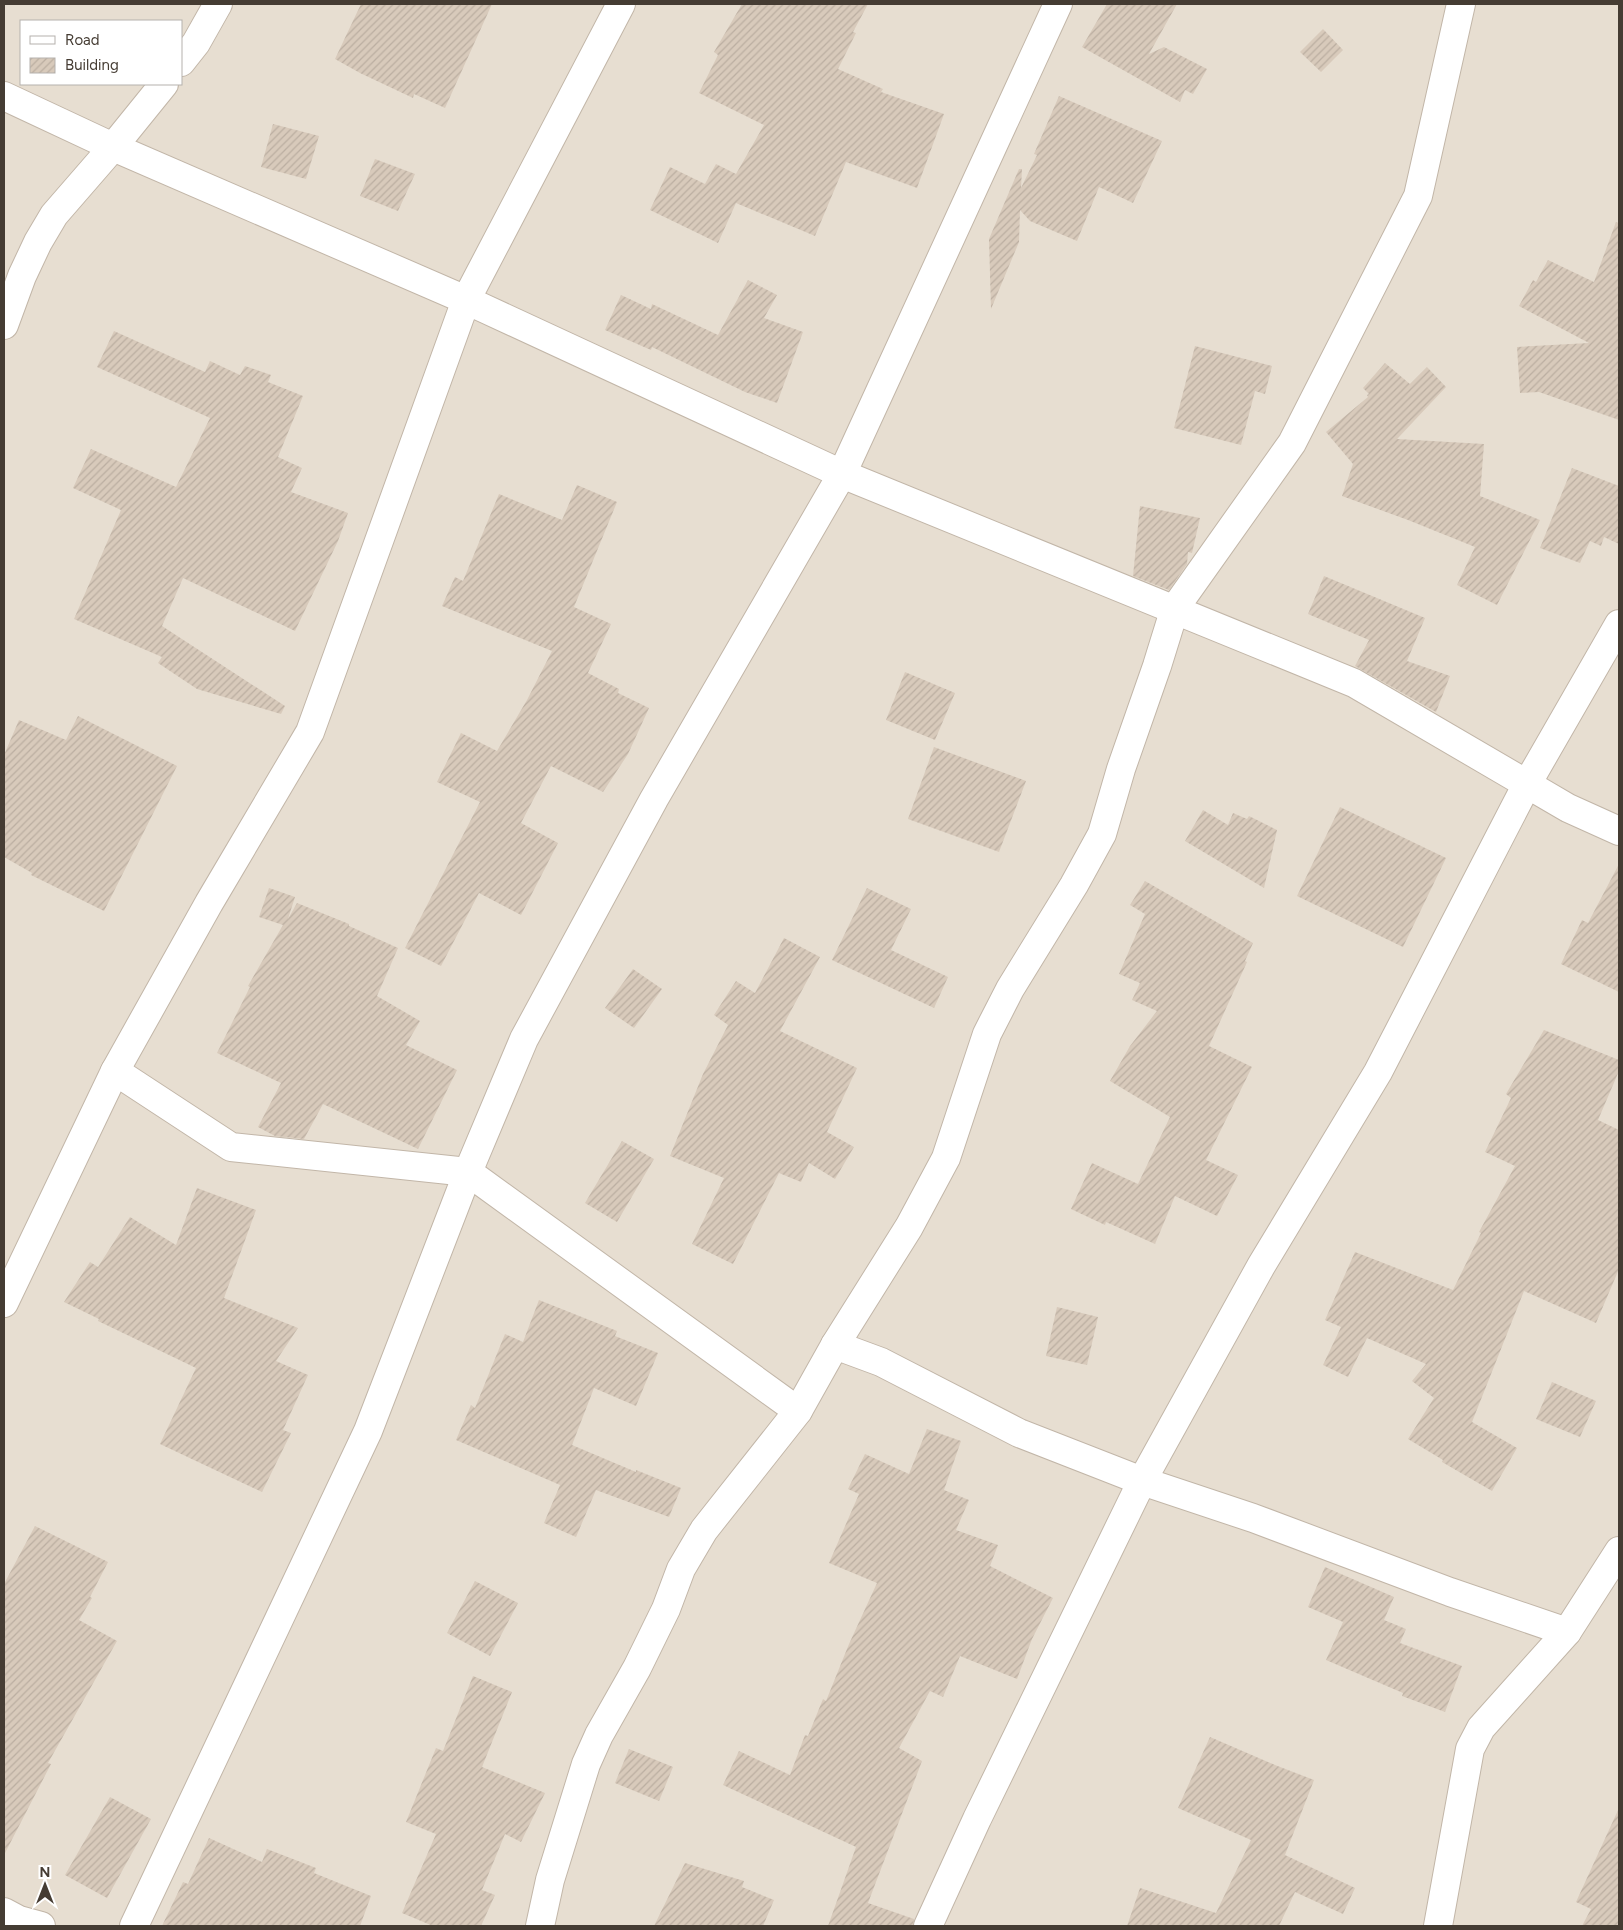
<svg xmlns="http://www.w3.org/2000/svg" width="1623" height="1930" viewBox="0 0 1623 1930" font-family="Figtree,sans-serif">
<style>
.residential{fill:#e7ded1;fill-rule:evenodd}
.building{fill:url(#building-hatch)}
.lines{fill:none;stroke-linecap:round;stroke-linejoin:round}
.street-casing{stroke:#c2b6a8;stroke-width:30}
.street{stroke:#fff;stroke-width:28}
</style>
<defs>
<pattern id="building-hatch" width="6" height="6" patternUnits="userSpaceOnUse" patternTransform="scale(1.25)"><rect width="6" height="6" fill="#d8cabb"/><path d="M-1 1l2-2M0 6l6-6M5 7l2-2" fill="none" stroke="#bbaea1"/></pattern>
</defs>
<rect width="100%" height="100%" fill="#f3ede3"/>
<path class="residential" d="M 4,4 L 1619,4 L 1619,1926 L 4,1926 ZM 21,21 L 181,21 L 181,84 L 21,84 Z"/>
<g class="building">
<path d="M 361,4 L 492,4 L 445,108 L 414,94 L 413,98 L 360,73 L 335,59 Z"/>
<path d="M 742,4 L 868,4 L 853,32 L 856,33 L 838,69 L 883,89 L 881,92 L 944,114 L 917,188 L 846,162 L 815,236 L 736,203 L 718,243 L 650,210 L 670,167 L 705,184 L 716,164 L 736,174 L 764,125 L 699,93 L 718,55 L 714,52 Z"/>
<path d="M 1107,4 L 1177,4 L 1149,54 L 1164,47 L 1207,69 L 1193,94 L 1185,90 L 1180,102 L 1082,47 Z"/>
<path d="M 1323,29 L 1343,50 L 1321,72 L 1300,52 Z"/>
<path d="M 1059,96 L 1162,141 L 1133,203 L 1099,187 L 1077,241 L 1030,221 L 1020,210 L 1019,242 L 991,309 L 989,239 L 1019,169 L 1022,169 L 1021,188 L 1037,155 L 1034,154 Z"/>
<path d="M 273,124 L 319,136 L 306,179 L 261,167 Z"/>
<path d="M 375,159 L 415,174 L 398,211 L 360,196 Z"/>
<path d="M 1616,222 L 1619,223 L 1619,420 L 1539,392 L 1520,393 L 1517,347 L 1589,343 L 1519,306 L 1533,280 L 1536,282 L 1548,260 L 1594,282 Z"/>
<path d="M 748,280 L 777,295 L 764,318 L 803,332 L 777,403 L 745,392 L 652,347 L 651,350 L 605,330 L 621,295 L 651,309 L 652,304 L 718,335 Z"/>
<path d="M 114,331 L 205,372 L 210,361 L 240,375 L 245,366 L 271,375 L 268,382 L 303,396 L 278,457 L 302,468 L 291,492 L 348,513 L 338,541 L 295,631 L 183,578 L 162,626 L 285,706 L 281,714 L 197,689 L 158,663 L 162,657 L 74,619 L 121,510 L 73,488 L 91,449 L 176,487 L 210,418 L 97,367 Z"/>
<path d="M 1195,346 L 1272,366 L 1265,394 L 1255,391 L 1241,445 L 1174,428 Z"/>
<path d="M 1385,363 L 1410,384 L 1427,367 L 1446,387 L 1397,439 L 1484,444 L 1480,496 L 1540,520 L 1497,605 L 1457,585 L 1475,547 L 1408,520 L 1342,496 L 1353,464 L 1326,432 L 1368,397 L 1367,395 L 1369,394 L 1363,388 Z"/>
<path d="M 1572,468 L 1619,486 L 1619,544 L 1604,537 L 1601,546 L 1590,541 L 1580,563 L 1540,548 Z"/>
<path d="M 577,485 L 617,502 L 574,607 L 611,624 L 588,673 L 619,689 L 618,693 L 649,708 L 628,754 L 603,792 L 551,766 L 521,823 L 558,843 L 521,915 L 479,893 L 441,966 L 405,948 L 480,802 L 437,782 L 461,733 L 497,751 L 527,700 L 552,651 L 442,606 L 455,577 L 463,581 L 499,494 L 562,520 Z"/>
<path d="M 1140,506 L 1200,518 L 1192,553 L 1188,552 L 1187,564 L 1169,590 L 1133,576 Z"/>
<path d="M 1324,576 L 1425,618 L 1407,661 L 1450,676 L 1436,712 L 1355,666 L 1369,640 L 1308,614 Z"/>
<path d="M 905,672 L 955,693 L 935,740 L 886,720 Z"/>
<path d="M 78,716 L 177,766 L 104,911 L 31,875 L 32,873 L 4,857 L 4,755 L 19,720 L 66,740 Z"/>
<path d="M 934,747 L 1026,781 L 999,852 L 908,819 Z"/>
<path d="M 1340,807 L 1446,858 L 1403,947 L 1297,896 Z"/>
<path d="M 1203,810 L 1228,825 L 1233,813 L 1247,819 L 1249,816 L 1277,830 L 1264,888 L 1185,841 Z"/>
<path d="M 1619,864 L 1619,992 L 1561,964 L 1582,920 L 1588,923 Z"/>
<path d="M 1145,881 L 1253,943 L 1245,961 L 1247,962 L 1209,1046 L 1252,1067 L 1206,1160 L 1238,1175 L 1217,1216 L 1175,1196 L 1155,1244 L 1106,1222 L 1105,1225 L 1071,1209 L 1092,1163 L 1138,1184 L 1170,1117 L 1110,1081 L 1130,1046 L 1157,1011 L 1132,1000 L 1140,983 L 1119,974 L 1145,914 L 1130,905 Z"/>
<path d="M 269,888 L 295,897 L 288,919 L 297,903 L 349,924 L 349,926 L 398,948 L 377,996 L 420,1021 L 406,1045 L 457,1070 L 418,1149 L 323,1104 L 304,1139 L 275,1136 L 258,1127 L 281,1083 L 217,1053 L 250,987 L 248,986 L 283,925 L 259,917 Z"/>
<path d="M 867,888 L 911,909 L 891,950 L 948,977 L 934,1008 L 832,960 Z"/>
<path d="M 784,938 L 820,957 L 780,1031 L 857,1068 L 827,1132 L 854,1147 L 835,1179 L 809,1163 L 801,1182 L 779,1173 L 733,1264 L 692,1244 L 724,1178 L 670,1156 L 703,1074 L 728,1025 L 714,1015 L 736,981 L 755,993 Z"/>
<path d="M 633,969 L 662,989 L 634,1028 L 605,1008 Z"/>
<path d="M 1544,1030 L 1619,1060 L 1619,1071 L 1598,1120 L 1619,1130 L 1619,1269 L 1596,1323 L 1524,1291 L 1472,1422 L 1517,1448 L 1492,1491 L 1442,1462 L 1443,1460 L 1408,1439 L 1434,1398 L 1412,1381 L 1426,1364 L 1367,1338 L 1348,1377 L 1323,1365 L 1341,1327 L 1325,1320 L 1355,1252 L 1453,1290 L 1481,1233 L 1479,1232 L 1515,1166 L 1485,1152 L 1511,1098 L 1506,1094 Z"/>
<path d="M 622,1141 L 654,1159 L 617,1222 L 585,1203 Z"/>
<path d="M 197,1188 L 256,1210 L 224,1298 L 298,1328 L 276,1361 L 308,1375 L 283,1430 L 291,1433 L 262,1492 L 160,1444 L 196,1368 L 98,1321 L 99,1319 L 64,1302 L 90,1262 L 98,1267 L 130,1217 L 176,1245 Z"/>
<path d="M 539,1300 L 617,1331 L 615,1336 L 658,1353 L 636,1406 L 594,1388 L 572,1445 L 636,1472 L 636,1470 L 681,1488 L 669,1517 L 596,1490 L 576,1537 L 544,1523 L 560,1485 L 456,1440 L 471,1405 L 475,1408 L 505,1334 L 523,1342 Z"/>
<path d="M 1057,1307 L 1098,1317 L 1087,1365 L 1046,1356 Z"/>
<path d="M 1552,1382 L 1596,1401 L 1580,1437 L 1536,1419 Z"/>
<path d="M 927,1429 L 961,1441 L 944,1490 L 969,1500 L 956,1530 L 998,1545 L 990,1566 L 1053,1598 L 1032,1639 L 1017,1679 L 960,1656 L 943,1697 L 930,1691 L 899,1748 L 922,1761 L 868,1903 L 914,1919 L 913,1926 L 828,1926 L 856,1847 L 723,1785 L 739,1751 L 790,1775 L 805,1735 L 808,1736 L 823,1699 L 826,1701 L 849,1644 L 877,1583 L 829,1563 L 859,1494 L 848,1489 L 865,1454 L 909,1474 Z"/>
<path d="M 35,1526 L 108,1562 L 90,1597 L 92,1598 L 79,1620 L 117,1641 L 48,1763 L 51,1764 L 4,1855 L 4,1584 Z"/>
<path d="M 1325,1567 L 1394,1597 L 1384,1620 L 1406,1629 L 1400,1643 L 1462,1666 L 1445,1712 L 1402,1696 L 1403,1693 L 1326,1660 L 1343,1622 L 1308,1607 Z"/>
<path d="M 475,1581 L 518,1603 L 490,1656 L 447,1633 Z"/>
<path d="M 473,1676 L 512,1692 L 482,1767 L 545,1793 L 521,1842 L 505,1834 L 482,1890 L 495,1895 L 481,1926 L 433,1926 L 402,1913 L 436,1834 L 406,1822 L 436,1748 L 443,1751 Z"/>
<path d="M 1210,1737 L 1275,1765 L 1314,1780 L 1285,1855 L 1355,1888 L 1343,1914 L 1295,1892 L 1279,1926 L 1127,1926 L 1140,1888 L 1216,1913 L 1251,1840 L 1178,1808 Z"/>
<path d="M 629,1749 L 673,1767 L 659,1801 L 615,1783 Z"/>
<path d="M 110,1797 L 151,1819 L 107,1898 L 65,1875 Z"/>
<path d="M 1619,1808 L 1619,1926 L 1582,1926 L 1591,1909 L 1576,1902 Z"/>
<path d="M 209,1838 L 262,1862 L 267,1849 L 316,1868 L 314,1873 L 371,1896 L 360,1926 L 162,1926 L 183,1882 L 188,1884 Z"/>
<path d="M 685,1863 L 744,1881 L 742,1887 L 774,1900 L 763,1926 L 654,1926 Z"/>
</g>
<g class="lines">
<g class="street-casing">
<g id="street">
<path d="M 181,62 L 196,43 L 218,4"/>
<path d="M 4,96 L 113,147 L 466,300 L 842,474 L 1354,683 L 1568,808 L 1619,831"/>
<path d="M 4,325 L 22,276 L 38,242 L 54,215 L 113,147 L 164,84"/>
<path d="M 115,1071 L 231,1147 L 468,1172 L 798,1411"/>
<path d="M 4,1303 L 115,1071 L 209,903 L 310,732 L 466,300 L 621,4"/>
<path d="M 835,1345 L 881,1362 L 1019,1433 L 1142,1481 L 1253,1518 L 1450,1592 L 1567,1632"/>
<path d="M 4,1912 L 19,1920 L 41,1926"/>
<path d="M 134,1926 L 368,1431 L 468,1172 L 524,1039 L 654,799 L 842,474 L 1058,4"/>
<path d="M 540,1926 L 550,1880 L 586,1764 L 599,1735 L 637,1668 L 666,1609 L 681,1569 L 704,1530 L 798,1411 L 835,1345 L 909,1227 L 946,1158 L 987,1034 L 1010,989 L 1074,885 L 1102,834 L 1121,769 L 1157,666 L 1175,608 L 1292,443 L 1418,196 L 1461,4"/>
<path d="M 928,1926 L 977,1819 L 1142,1481 L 1261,1266 L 1378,1072 L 1527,784 L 1619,624"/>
<path d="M 1438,1926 L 1470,1749 L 1481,1728 L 1567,1632 L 1619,1551"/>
</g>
</g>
<use href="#street" class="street"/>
</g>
<rect width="1623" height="1930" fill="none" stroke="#453c33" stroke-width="10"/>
<rect x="20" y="20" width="162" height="65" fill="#ffffff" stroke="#b5b1ad"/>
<rect x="30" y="36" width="25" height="8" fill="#ffffff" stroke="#b5b1ad"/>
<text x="65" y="45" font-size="15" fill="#453c33">Road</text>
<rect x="30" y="58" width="25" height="15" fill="url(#building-hatch)" stroke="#b5b1ad"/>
<text x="65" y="70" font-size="15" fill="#453c33">Building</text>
<g transform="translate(45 1885)" stroke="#ffffff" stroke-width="4" paint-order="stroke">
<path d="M0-4L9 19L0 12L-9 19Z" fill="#453c33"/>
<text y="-8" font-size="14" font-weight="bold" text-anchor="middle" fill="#453c33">N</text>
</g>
</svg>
